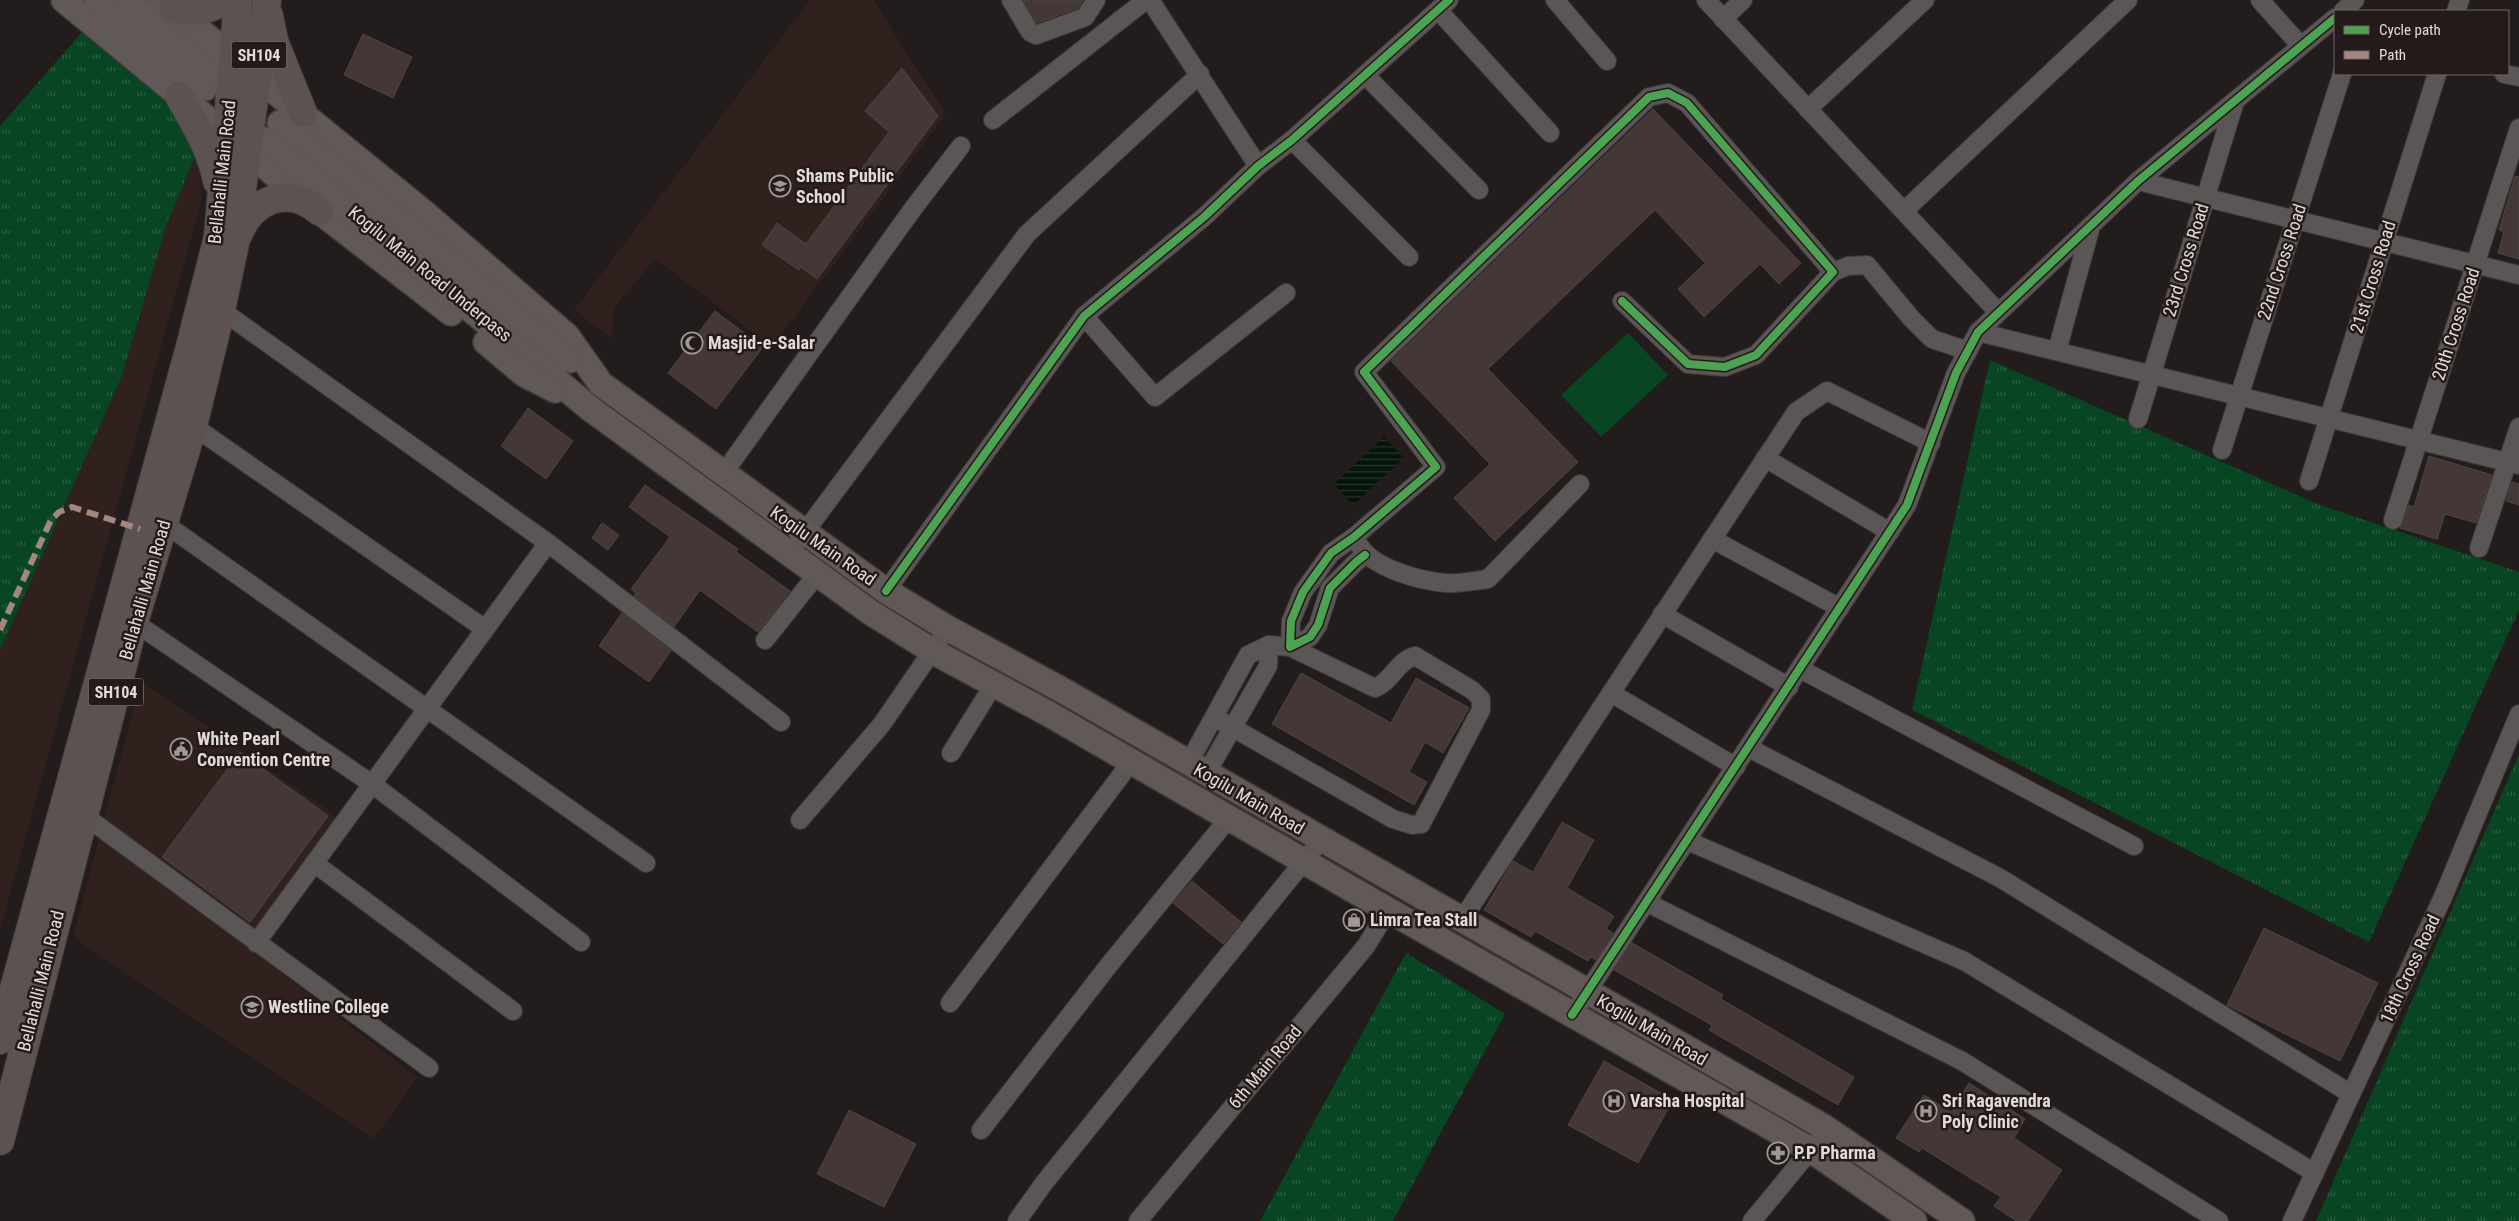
<svg xmlns="http://www.w3.org/2000/svg" width="2519" height="1221" viewBox="0 0 2519 1221" font-family="'Roboto Condensed',sans-serif">
<style>
.built{fill:#30211f}
.grass{fill:url(#grass-tufts)}
.park{fill:#084522}
.water{fill:url(#water-rules)}
.building{fill:#463737;stroke:#4a4545}
.lines{fill:none;stroke-linecap:round;stroke-linejoin:round}
.street-casing{stroke:#3e3939;stroke-width:20}
.secondary-casing{stroke:#3e3939;stroke-width:28}
.primary-casing{stroke:#3e3939;stroke-width:30}
.street{stroke:#5a5655;stroke-width:18}
.secondary{stroke:#615858;stroke-width:25}
.primary{stroke:#5d5252;stroke-width:28}
.quiet{stroke:#a5887d;stroke-width:6;stroke-dasharray:12 6;stroke-linecap:butt}
.cycleway-casing{stroke:#241a1a;stroke-width:11}
.cycleway{stroke:#4ca352;stroke-width:8}
.labels{text-anchor:middle;stroke-width:5;stroke-linejoin:round;paint-order:stroke}
.shield{fill:#241a1a;stroke:#a8a0a0;stroke-width:1}
.shield-label{font-size:16px;font-weight:bold;fill:#e1dad9}
.street-label{font-size:18px;fill:#e1dad9;stroke:#241a1a}
.poi-label{font-size:18px;font-weight:bold;fill:#e1dad9;stroke:#241a1a;text-anchor:start}
</style>
<defs>
<pattern id="grass-tufts" width="24" height="20" patternUnits="userSpaceOnUse" patternTransform="scale(1.25)"><rect width="24" height="20" fill="#084522"/><path d="M3 7l-1-3M5 7V3M7 7l1-3M15 17l-1-3M17 17v-4M19 17l1-3" fill="none" stroke="#2c5f42"/></pattern>
<pattern id="water-rules" width="6" height="5" patternUnits="userSpaceOnUse" patternTransform="scale(1.25)"><rect width="6" height="5" fill="#051509"/><path d="M0 2.5h6" fill="none" stroke="#29362c"/></pattern>
</defs>
<rect width="100%" height="100%" fill="#221c1c"/>
<g class="built">
<path d="M 810,0 L 873,0 L 946,114 L 772,347 L 655,259 L 614,308 L 612,339 L 574,310 Z"/>
<path d="M 197,152 L 200,169 L 201,202 L 0,930 L 0,650 L 122,376 L 166,226 Z"/>
<path d="M 141,681 L 336,816 L 254,931 L 104,819 Z"/>
<path d="M 100,834 L 417,1077 L 374,1139 L 73,937 Z"/>
</g>
<g class="grass">
<path d="M 83,31 L 170,105 L 197,152 L 166,226 L 122,376 L 0,650 L 0,126 Z"/>
<path d="M 1990,360 L 2320,505 L 2519,572 L 2519,610 L 2369,942 L 1912,710 Z"/>
<path d="M 2519,754 L 2519,1221 L 2316,1221 Z"/>
<path d="M 1406,953 L 1505,1014 L 1393,1221 L 1260,1221 Z"/>
</g>
<path class="park" d="M 1628,333 L 1668,375 L 1601,437 L 1561,395 Z"/>
<path class="water" d="M 1384,437 L 1404,458 L 1353,505 L 1334,484 Z"/>
<g class="building">
<path d="M 1023,0 L 1083,0 L 1078,8 L 1037,23 Z"/>
<path d="M 363,34 L 412,57 L 393,98 L 344,75 Z"/>
<path d="M 902,68 L 938,116 L 817,279 L 801,267 L 799,270 L 762,245 L 777,223 L 806,244 L 889,132 L 865,111 Z"/>
<path d="M 1653,109 L 1801,263 L 1779,284 L 1760,264 L 1704,317 L 1678,289 L 1705,263 L 1655,210 L 1488,369 L 1578,462 L 1495,541 L 1454,498 L 1490,464 L 1391,361 Z"/>
<path d="M 2515,176 L 2519,177 L 2519,259 L 2498,253 L 2504,232 L 2499,230 Z"/>
<path d="M 715,311 L 763,347 L 716,409 L 668,373 Z"/>
<path d="M 528,408 L 573,441 L 546,479 L 501,446 Z"/>
<path d="M 2429,456 L 2492,475 L 2476,523 L 2445,514 L 2437,539 L 2400,528 L 2409,505 L 2414,507 Z"/>
<path d="M 2512,482 L 2519,484 L 2519,505 L 2506,501 Z"/>
<path d="M 645,485 L 738,549 L 736,552 L 790,591 L 758,632 L 700,590 L 674,627 L 634,596 L 636,593 L 631,589 L 670,537 L 629,507 Z"/>
<path d="M 602,523 L 619,535 L 608,550 L 592,538 Z"/>
<path d="M 622,613 L 671,651 L 649,682 L 599,646 Z"/>
<path d="M 1301,673 L 1391,723 L 1416,678 L 1469,708 L 1443,753 L 1425,742 L 1409,772 L 1427,782 L 1414,805 L 1272,724 Z"/>
<path d="M 240,752 L 328,816 L 250,922 L 162,857 Z"/>
<path d="M 1562,822 L 1594,840 L 1567,888 L 1614,916 L 1606,929 L 1613,933 L 1596,960 L 1591,957 L 1588,961 L 1535,931 L 1531,937 L 1484,910 L 1513,861 L 1533,872 Z"/>
<path d="M 1192,881 L 1241,922 L 1223,944 L 1173,903 Z"/>
<path d="M 2264,928 L 2378,983 L 2340,1061 L 2227,1005 Z"/>
<path d="M 1632,943 L 1723,995 L 1721,999 L 1854,1077 L 1838,1105 L 1709,1030 L 1712,1025 L 1614,970 Z"/>
<path d="M 1604,1061 L 1673,1100 L 1638,1163 L 1568,1125 Z"/>
<path d="M 1969,1083 L 2025,1119 L 2014,1138 L 2062,1170 L 2028,1221 L 2016,1221 L 1994,1206 L 2001,1197 L 1922,1148 L 1919,1152 L 1896,1138 L 1924,1095 L 1951,1112 Z"/>
<path d="M 849,1110 L 916,1144 L 884,1207 L 817,1174 Z"/>
</g>
<g class="lines">
<g class="street-casing">
<g id="street">
<path d="M 1011,0 L 1030,32 L 1036,35 L 1085,17 L 1096,0"/>
<path d="M 1150,0 L 1258,166"/>
<path d="M 1555,0 L 1607,61"/>
<path d="M 1706,0 L 1998,312"/>
<path d="M 2260,0 L 2301,46"/>
<path d="M 1438,10 L 1550,133"/>
<path d="M 2343,11 L 2355,0"/>
<path d="M 2456,11 L 2460,0"/>
<path d="M 1723,19 L 1743,0"/>
<path d="M 2504,74 L 2519,77"/>
<path d="M 1365,75 L 1479,190"/>
<path d="M 1808,109 L 1925,0"/>
<path d="M 993,120 L 1146,0"/>
<path d="M 1292,140 L 1409,257"/>
<path d="M 2138,181 L 2519,275"/>
<path d="M 1904,211 L 2128,0"/>
<path d="M 1833,272 L 1848,266 L 1867,265 L 1911,318 L 1932,339 L 1968,351"/>
<path d="M 221,310 L 548,543 L 781,722"/>
<path d="M 1084,316 L 1155,397 L 1286,293"/>
<path d="M 1978,332 L 2519,465"/>
<path d="M 2057,351 L 2091,226"/>
<path d="M 2138,419 L 2235,101"/>
<path d="M 193,426 L 485,629"/>
<path d="M 2222,450 L 2342,74"/>
<path d="M 1765,458 L 1890,532"/>
<path d="M 723,474 L 912,210 L 961,146"/>
<path d="M 2309,481 L 2437,74"/>
<path d="M 2393,520 L 2519,128"/>
<path d="M 165,524 L 646,863"/>
<path d="M 1712,539 L 1840,608"/>
<path d="M 798,541 L 1027,234 L 1200,74"/>
<path d="M 1360,546 C 1373,568 1420,581 1446,583 C 1459,584 1474,581 1488,579 L 1580,484"/>
<path d="M 2479,548 L 2519,427"/>
<path d="M 1365,555 L 1356,562 L 1330,588 L 1318,625 L 1310,637 L 1290,647 L 1291,621 L 1303,592 L 1331,553 L 1354,537 L 1436,467 L 1364,372 L 1649,97 L 1668,93 L 1687,103 L 1833,272 L 1756,355 L 1725,367 L 1688,364 L 1622,301"/>
<path d="M 886,591 L 1084,316 L 1204,217 L 1258,166 L 1292,140 L 1449,0"/>
<path d="M 1662,614 L 1789,687"/>
<path d="M 134,622 L 372,784 L 581,942"/>
<path d="M 765,640 L 818,573"/>
<path d="M 1800,669 L 2134,846"/>
<path d="M 1611,693 L 1736,767"/>
<path d="M 1749,748 L 2000,878 L 2351,1094"/>
<path d="M 951,753 L 994,684"/>
<path d="M 1188,764 L 1248,655 L 1269,645 L 1290,647 L 1375,688 C 1392,681 1397,661 1415,656 L 1472,690 L 1481,699 L 1481,710 L 1421,824 L 1412,825 L 1393,819 L 1214,717"/>
<path d="M 1206,774 L 1268,666 L 1269,645"/>
<path d="M 78,811 L 429,1068"/>
<path d="M 800,820 L 882,724 L 939,641"/>
<path d="M 1688,841 L 1964,961 L 2315,1173"/>
<path d="M 314,863 L 513,1011"/>
<path d="M 1648,903 L 1962,1061 L 2219,1221"/>
<path d="M 1461,921 L 1796,412 L 1827,391 L 1931,443"/>
<path d="M 256,943 L 548,543"/>
<path d="M 950,1003 L 1131,762"/>
<path d="M 1572,1015 L 1907,505 L 1956,373 L 1978,332 L 2138,181 L 2335,18"/>
<path d="M 981,1130 L 1109,965 L 1229,818"/>
<path d="M 1017,1221 L 1044,1183 L 1321,840"/>
<path d="M 1138,1221 L 1366,946 L 1388,910"/>
<path d="M 1752,1221 L 1818,1141"/>
<path d="M 2292,1221 L 2443,897 L 2519,714"/>
</g>
</g>
<g class="secondary-casing">
<g id="secondary">
<path d="M 64,0 L 319,211 L 451,313"/>
<path d="M 98,0 L 205,88"/>
<path d="M 128,0 L 218,73"/>
<path d="M 162,0 L 422,211 L 567,336 L 601,384 L 886,591 L 947,628 L 1062,690 L 1824,1127 L 1962,1221"/>
<path d="M 280,123 L 570,360"/>
<path d="M 266,140 L 592,410 L 870,612 L 934,652 L 1049,714 L 1388,910 L 1811,1150 L 1914,1221"/>
<path d="M 486,342 L 524,374 L 555,390"/>
</g>
</g>
<g class="primary-casing">
<g id="primary">
<path d="M 173,9 L 201,11 L 229,0"/>
<path d="M 269,16 L 274,41 L 303,113"/>
<path d="M 179,96 C 195,124 211,149 217,181"/>
<path d="M 238,235 C 252,199 288,185 319,211"/>
<path d="M 0,1040 L 190,347 L 218,237 L 238,0"/>
<path d="M 0,1141 L 134,622 L 193,426 L 221,310 L 235,243 L 267,0"/>
</g>
</g>
<use href="#street" class="street"/>
<use href="#secondary" class="secondary"/>
<use href="#primary" class="primary"/>
<path class="quiet" d="M 0,630 L 51,520 L 59,512 L 72,507 L 140,529"/>
<g class="cycleway-casing">
<g id="cycleway">
<path d="M 1365,555 L 1356,562 L 1330,588 L 1318,625 L 1310,637 L 1290,647 L 1291,621 L 1303,592 L 1331,553 L 1354,537 L 1436,467 L 1364,372 L 1649,97 L 1668,93 L 1687,103 L 1833,272 L 1756,355 L 1725,367 L 1688,364 L 1622,301"/>
<path d="M 886,591 L 1084,316 L 1204,217 L 1258,166 L 1292,140 L 1449,0"/>
<path d="M 1572,1015 L 1907,505 L 1956,373 L 1978,332 L 2138,181 L 2335,18"/>
</g>
</g>
<use href="#cycleway" class="cycleway"/>
</g>
<defs>
<g id="school-ring" transform="scale(1.125)"><circle r="9.5" fill="#241a1a" stroke="#9e9897" stroke-width="1.5"/><path d="M0-5L7-2L0 1L-7-2ZM-4 1L0 2.5L4 1V4Q0 6-4 4Z" fill="#9e9897"/></g>
<g id="mosque-ring" transform="scale(1.125)"><circle r="9.5" fill="#241a1a" stroke="#9e9897" stroke-width="1.5"/><path d="M3.5-4.9A6 6 0 1 0 3.5 4.9A5 5 0 1 1 3.5-4.9Z" fill="#9e9897"/></g>
<g id="civic-ring" transform="scale(1.125)"><circle r="9.5" fill="#241a1a" stroke="#9e9897" stroke-width="1.5"/><path d="M-.6-6.5H3V-4.5H.6V-3L4-1V1h2V6H-6V1h2V-1L-.6-3ZM-1.2 2.5V6h2.4V2.5Z" fill="#9e9897"/></g>
<g id="shop-ring" transform="scale(1.125)"><circle r="9.5" fill="#241a1a" stroke="#9e9897" stroke-width="1.5"/><path d="M-5-2.5h2.3a2.7 3.5 0 0 1 5.4 0H5L5.5 6h-11ZM-1.5-2.5h3a1.5 2.3 0 0 0-3 0Z" fill="#9e9897"/></g>
<g id="university-ring" transform="scale(1.125)"><circle r="9.5" fill="#241a1a" stroke="#9e9897" stroke-width="1.5"/><path d="M0-5L7-2L0 1L-7-2ZM-4 1L0 2.5L4 1V4Q0 6-4 4Z" fill="#9e9897"/></g>
<g id="hospital-ring" transform="scale(1.125)"><circle r="9.5" fill="#241a1a" stroke="#9e9897" stroke-width="1.5"/><path d="M-5-5h3v3.5h4V-5h3V5h-3V1.5h-4V5h-3Z" fill="#9e9897"/></g>
<g id="pharmacy-ring" transform="scale(1.125)"><circle r="9.5" fill="#241a1a" stroke="#9e9897" stroke-width="1.5"/><path d="M-2-6h4v4h4v4h-4v4h-4v-4h-4v-4h4Z" fill="#9e9897"/></g>
</defs>
<g fill-rule="evenodd">
<use href="#school-ring" x="780" y="186"/>
<use href="#mosque-ring" x="692" y="343"/>
<use href="#civic-ring" x="181" y="749"/>
<use href="#shop-ring" x="1354" y="920"/>
<use href="#university-ring" x="252" y="1007"/>
<use href="#hospital-ring" x="1614" y="1101"/>
<use href="#hospital-ring" x="1926" y="1111"/>
<use href="#pharmacy-ring" x="1778" y="1153"/>
</g>
<g class="labels">
<g class="shield">
<rect x="231.5" y="41.5" width="55" height="27" rx="4"/>
<rect x="88.5" y="678.5" width="55" height="27" rx="4"/>
</g>
<g class="shield-label">
<text x="259" y="61">SH104</text>
<text x="116" y="698">SH104</text>
</g>
<g class="street-label">
<text transform="translate(222 172) rotate(-84)" y="6">Bellahalli Main Road</text>
<text transform="translate(2186 260) rotate(-73)" y="6">23rd Cross Road</text>
<text transform="translate(2282 262) rotate(-72)" y="6">22nd Cross Road</text>
<text transform="translate(430 274) rotate(39)" y="6">Kogilu Main Road Underpass</text>
<text transform="translate(2373 277) rotate(-73)" y="6">21st Cross Road</text>
<text transform="translate(2456 324) rotate(-72)" y="6">20th Cross Road</text>
<text transform="translate(823 546) rotate(35)" y="6">Kogilu Main Road</text>
<text transform="translate(145 590) rotate(-74)" y="6">Bellahalli Main Road</text>
<text transform="translate(1249 799) rotate(30)" y="6">Kogilu Main Road</text>
<text transform="translate(2410 969) rotate(-65)" y="6">18th Cross Road</text>
<text transform="translate(41 981) rotate(-76)" y="6">Bellahalli Main Road</text>
<text transform="translate(1652 1030) rotate(30)" y="6">Kogilu Main Road</text>
<text transform="translate(1265 1067) rotate(-50)" y="6">6th Main Road</text>
</g>
<g class="poi-label">
<text x="796" y="182">Shams Public<tspan x="796" dy="21">School</tspan></text>
<text x="708" y="349">Masjid-e-Salar</text>
<text x="197" y="745">White Pearl<tspan x="197" dy="21">Convention Centre</tspan></text>
<text x="1370" y="926">Limra Tea Stall</text>
<text x="268" y="1013">Westline College</text>
<text x="1630" y="1107">Varsha Hospital</text>
<text x="1942" y="1107">Sri Ragavendra<tspan x="1942" dy="21">Poly Clinic</tspan></text>
<text x="1794" y="1159">P.P Pharma</text>
</g>
</g>
<rect x="2334" y="10" width="175" height="65" fill="#241a1a" stroke="#706766"/>
<rect x="2344" y="26" width="25" height="8" fill="#4ca352" stroke="#706766"/>
<text x="2379" y="35" font-size="15" fill="#e1dad9">Cycle path</text>
<rect x="2344" y="51" width="25" height="8" fill="#a5887d" stroke="#706766"/>
<text x="2379" y="60" font-size="15" fill="#e1dad9">Path</text>
</svg>
